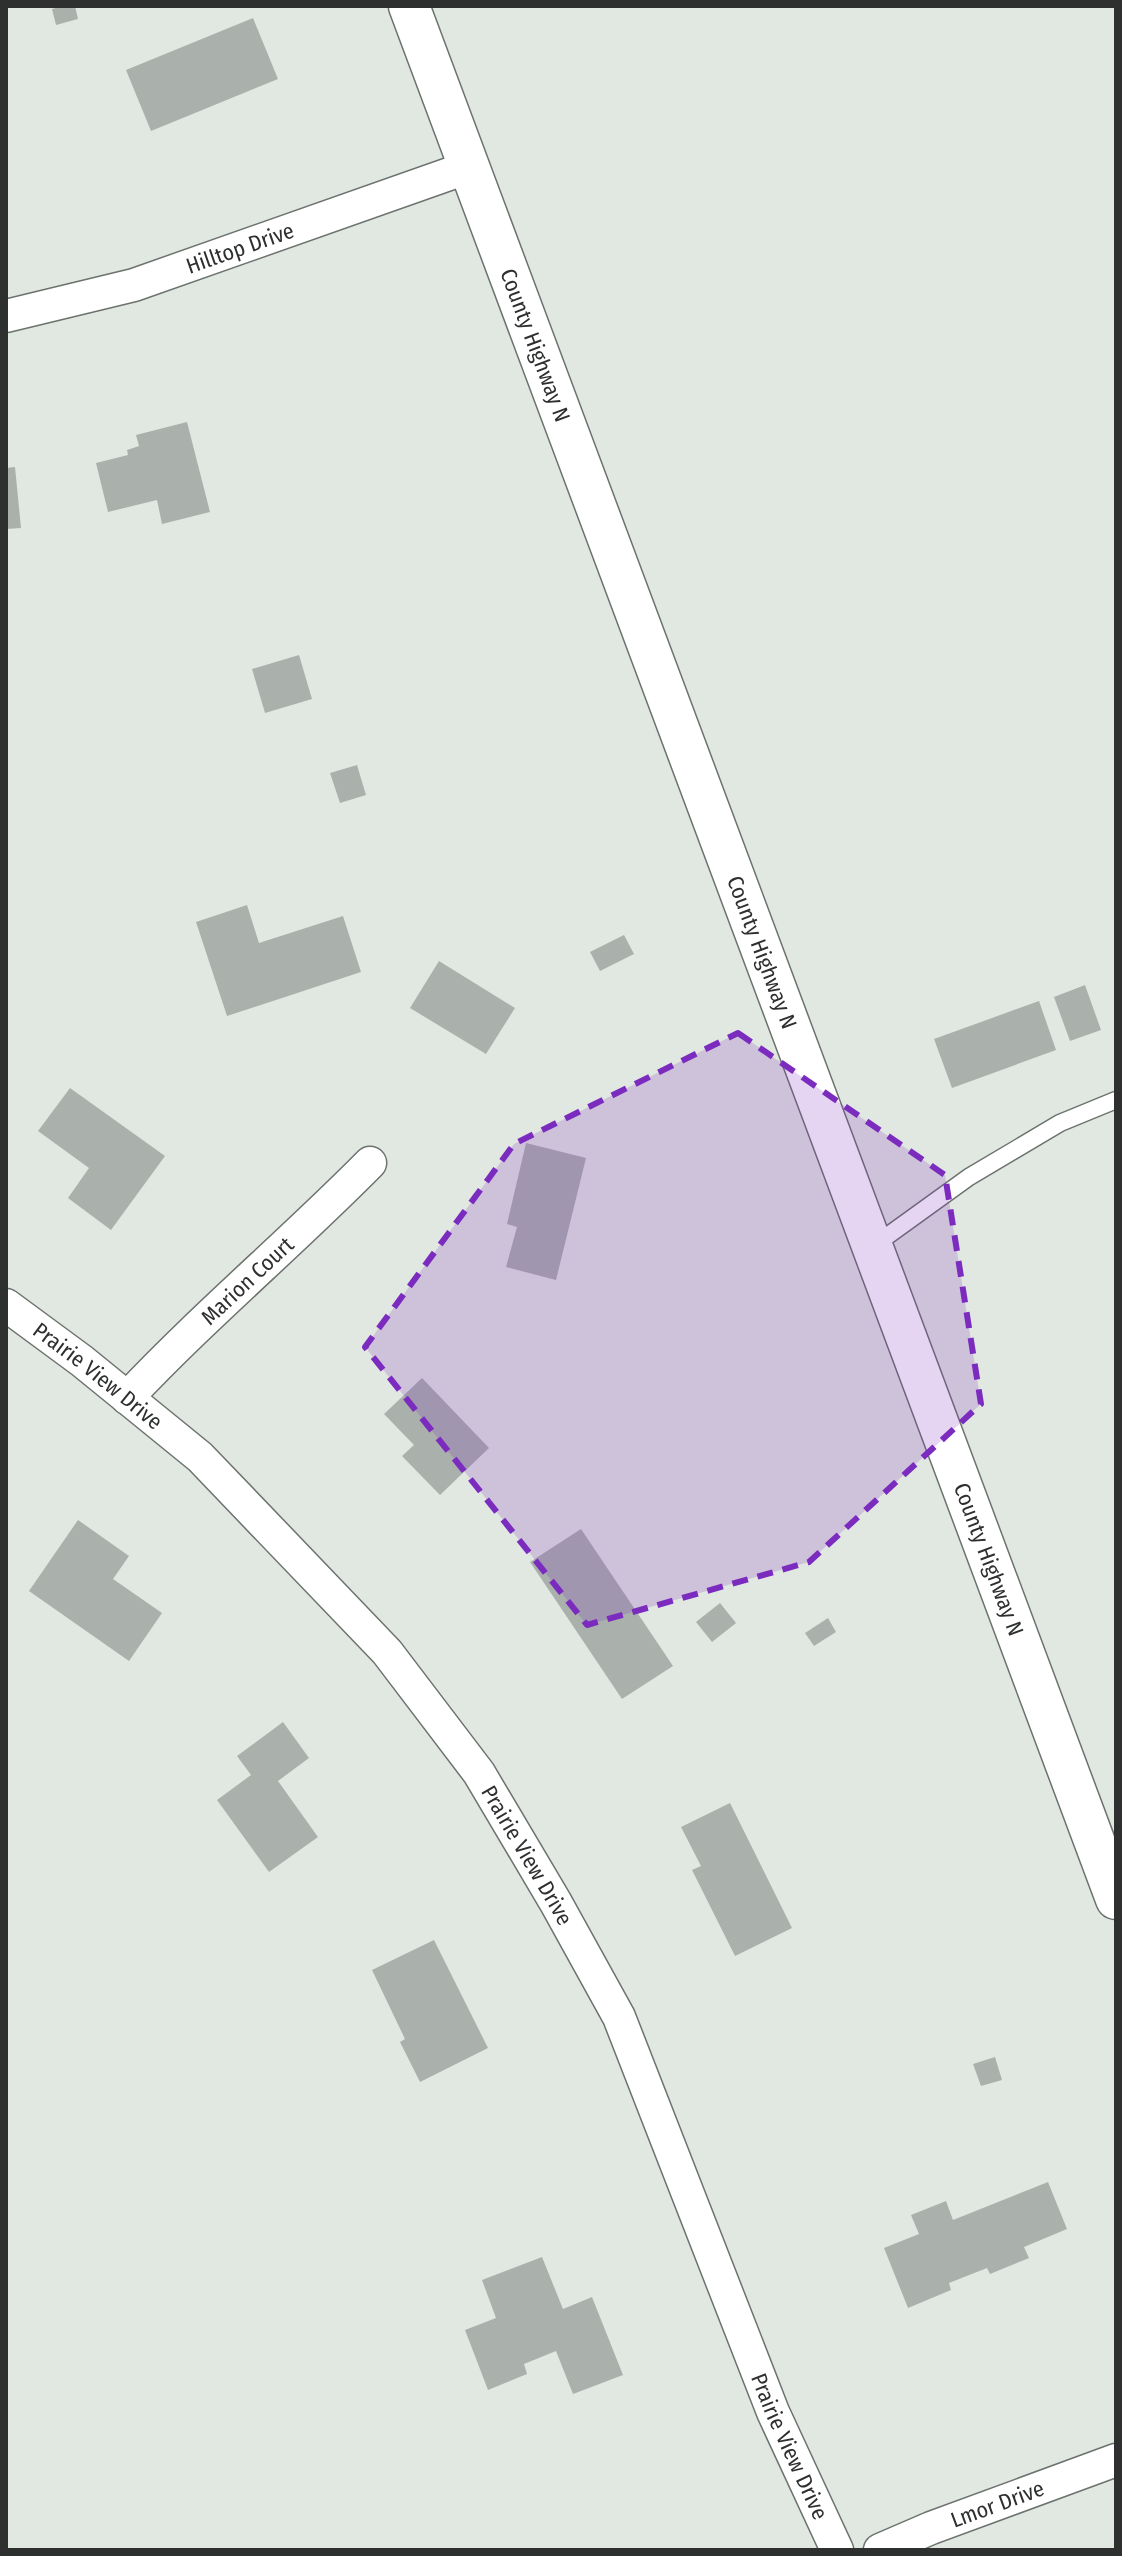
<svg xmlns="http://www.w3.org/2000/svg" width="1122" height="2556" viewBox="0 0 1122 2556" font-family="'Fira Sans Condensed',sans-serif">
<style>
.building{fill:#aab1ac}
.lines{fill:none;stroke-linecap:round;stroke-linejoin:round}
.service-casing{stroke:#6c726e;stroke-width:19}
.minor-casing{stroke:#6c726e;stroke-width:35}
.tertiary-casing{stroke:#6c726e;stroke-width:43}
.service{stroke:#fff;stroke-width:16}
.minor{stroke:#fff;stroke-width:32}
.tertiary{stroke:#fff;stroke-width:40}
.marked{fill:#7b2cbf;fill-opacity:0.2;stroke:#7b2cbf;stroke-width:6;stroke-dasharray:16 10;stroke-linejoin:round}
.labels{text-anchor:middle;stroke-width:6;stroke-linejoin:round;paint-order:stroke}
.street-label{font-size:22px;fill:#2d302e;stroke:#e1e8e2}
</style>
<rect width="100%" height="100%" fill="#e1e8e2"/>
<g class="building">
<path d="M 63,6 L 75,6 L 78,19 L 56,25 L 52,9 Z"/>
<path d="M 253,18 L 278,79 L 151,131 L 126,70 Z"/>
<path d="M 187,422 L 210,512 L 162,524 L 157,500 L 108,512 L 96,463 L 128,455 L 127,450 L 139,446 L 136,435 Z"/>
<path d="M 15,467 L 21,528 L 6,529 L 6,468 Z"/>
<path d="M 299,655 L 312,699 L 265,713 L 252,669 Z"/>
<path d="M 357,765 L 366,795 L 340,803 L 330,773 Z"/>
<path d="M 247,905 L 259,943 L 343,916 L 361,972 L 227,1016 L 196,922 Z"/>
<path d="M 624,935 L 634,954 L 600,971 L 590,952 Z"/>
<path d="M 439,961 L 515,1008 L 486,1054 L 410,1008 Z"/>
<path d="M 1085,985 L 1101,1030 L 1070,1041 L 1054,997 Z"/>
<path d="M 1039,1001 L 1056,1050 L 952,1088 L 934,1039 Z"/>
<path d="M 70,1088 L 165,1156 L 111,1230 L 68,1198 L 89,1168 L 38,1131 Z"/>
<path d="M 526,1143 L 586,1158 L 556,1280 L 506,1267 L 517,1227 L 507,1224 Z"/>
<path d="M 422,1378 L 489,1448 L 440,1495 L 402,1456 L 414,1445 L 384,1414 Z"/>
<path d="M 78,1520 L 129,1556 L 113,1579 L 162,1613 L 129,1661 L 29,1591 Z"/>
<path d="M 581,1529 L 673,1666 L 622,1699 L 530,1562 Z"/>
<path d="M 720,1603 L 736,1623 L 712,1642 L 696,1622 Z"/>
<path d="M 828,1618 L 836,1632 L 814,1646 L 805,1633 Z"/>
<path d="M 283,1722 L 309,1758 L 278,1781 L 318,1837 L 269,1872 L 217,1800 L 251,1775 L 237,1756 Z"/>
<path d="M 730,1803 L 792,1928 L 735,1956 L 692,1870 L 701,1866 L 681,1827 Z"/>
<path d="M 434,1940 L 488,2048 L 420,2082 L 400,2042 L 405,2039 L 372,1970 Z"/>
<path d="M 995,2057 L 1002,2080 L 981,2086 L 973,2064 Z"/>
<path d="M 1048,2182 L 1067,2229 L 1024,2247 L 1029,2258 L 990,2274 L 987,2268 L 949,2283 L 951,2290 L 908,2308 L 884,2248 L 919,2234 L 911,2215 L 946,2201 L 953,2220 Z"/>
<path d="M 542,2257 L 563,2309 L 592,2297 L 623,2375 L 573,2394 L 556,2351 L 524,2364 L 527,2374 L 488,2390 L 465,2330 L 496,2318 L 482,2280 Z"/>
</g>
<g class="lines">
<g class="service-casing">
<path id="service" d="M 872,1247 L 969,1177 L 1060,1123 L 1116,1100"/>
</g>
<g class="minor-casing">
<g id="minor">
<path id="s1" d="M 6,316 L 134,285 L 469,167"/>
<path id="s2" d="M 6,1305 L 82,1361 L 200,1457 L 387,1652 L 479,1773 L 556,1903 L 619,2017 L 773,2412 L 837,2550"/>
<path id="s3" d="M 127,1398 C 204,1316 291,1243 370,1163"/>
<path id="s4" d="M 880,2550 L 931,2528 L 1116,2460"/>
</g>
</g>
<g class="tertiary-casing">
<g id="tertiary">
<path id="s5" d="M 409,6 L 1116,1899"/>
</g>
</g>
<use href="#service" class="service"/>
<use href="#minor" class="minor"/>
<use href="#tertiary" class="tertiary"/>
</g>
<path class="marked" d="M 738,1033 L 945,1175 L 981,1404 L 809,1562 L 587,1625 L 365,1347 L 514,1144 Z"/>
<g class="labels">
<g class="street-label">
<text dy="8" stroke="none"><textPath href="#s1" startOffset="244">Hilltop Drive</textPath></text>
<text dy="8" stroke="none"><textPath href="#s5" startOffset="362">County Highway N</textPath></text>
<text dy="8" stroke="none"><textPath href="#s5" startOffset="1010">County Highway N</textPath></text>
<text dy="8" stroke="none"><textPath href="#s3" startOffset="168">Marion Court</textPath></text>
<text dy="8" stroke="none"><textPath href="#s2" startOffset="116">Prairie View Drive</textPath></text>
<text dy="8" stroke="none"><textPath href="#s5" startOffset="1658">County Highway N</textPath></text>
<text dy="8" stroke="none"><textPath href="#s2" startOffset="764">Prairie View Drive</textPath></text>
<text dy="8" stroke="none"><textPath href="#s2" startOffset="1412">Prairie View Drive</textPath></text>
<text dy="8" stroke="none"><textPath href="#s4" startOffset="126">Lmor Drive</textPath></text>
</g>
</g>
<rect width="1122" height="2556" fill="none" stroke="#2d302e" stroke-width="16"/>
</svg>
